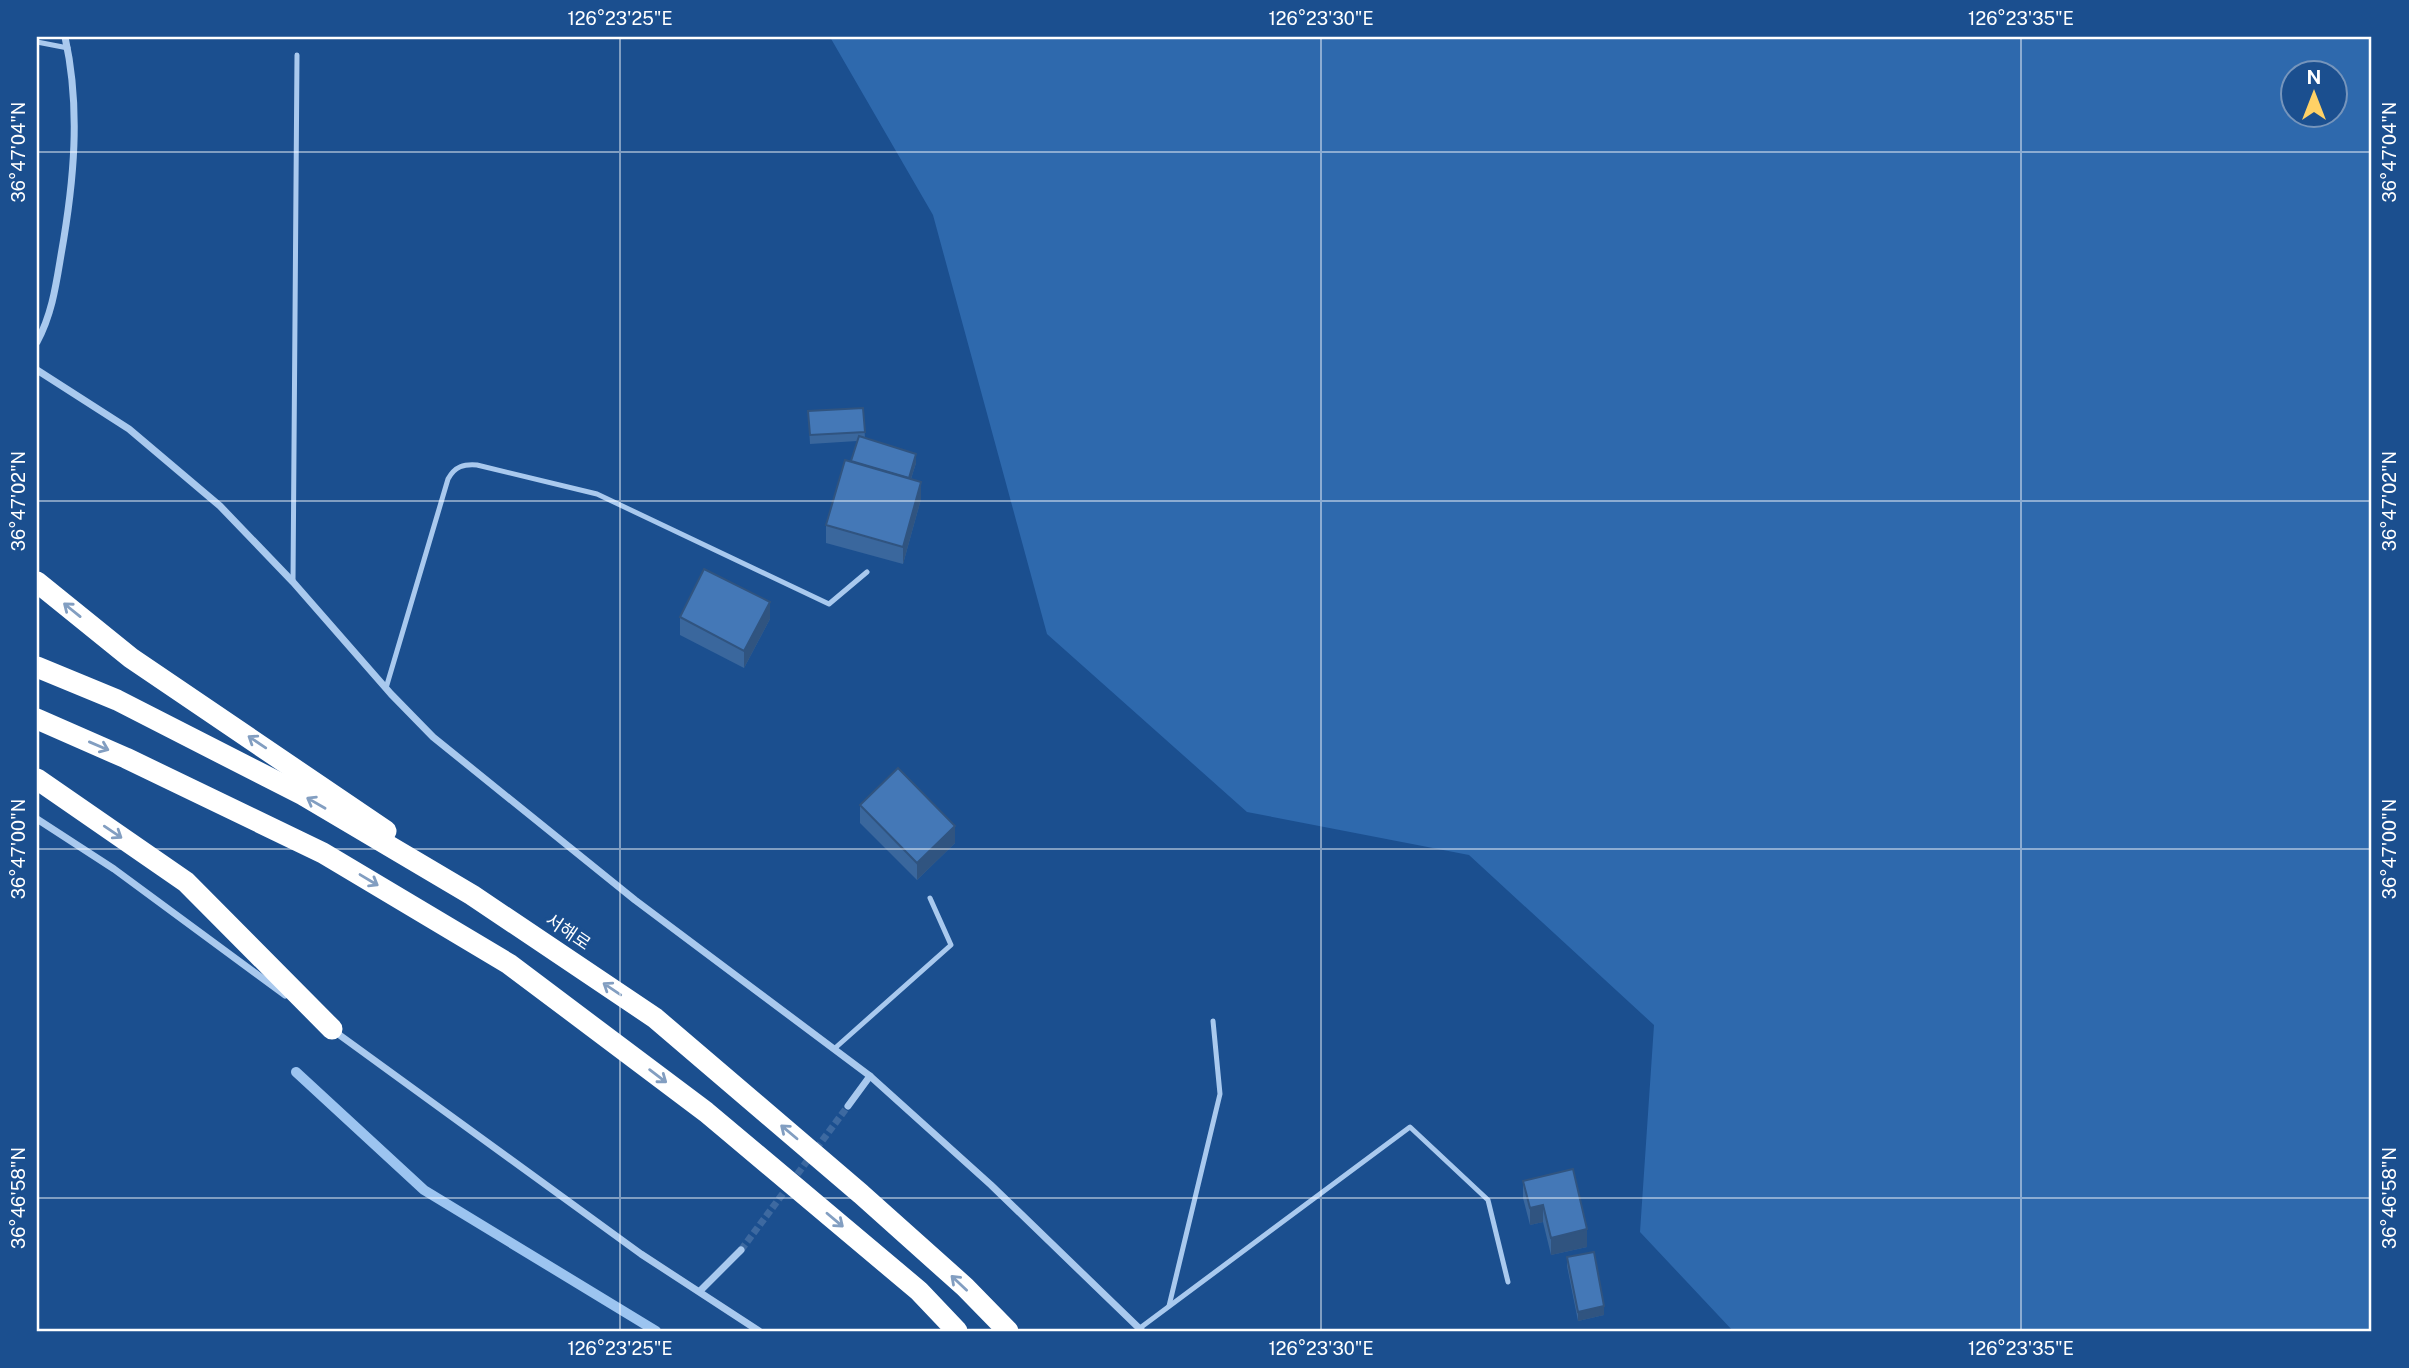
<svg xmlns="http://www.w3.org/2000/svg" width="2409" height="1368" viewBox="0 0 2409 1368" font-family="'Public Sans','Noto Sans KR',sans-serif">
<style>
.green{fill:#2e69ad;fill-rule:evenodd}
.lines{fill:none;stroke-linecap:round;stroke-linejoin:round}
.stream{stroke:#9cc4f0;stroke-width:10}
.street-tunnel{stroke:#3d69a0;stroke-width:7;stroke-dasharray:7 3.5;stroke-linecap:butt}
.lane{stroke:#a9c9ee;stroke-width:5}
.street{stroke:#a9c9ee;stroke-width:7}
.highway{stroke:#fff;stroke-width:21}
.wall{fill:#3a679d}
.shaded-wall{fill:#305480}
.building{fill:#4478b7;stroke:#305480;stroke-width:2}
.oneway{stroke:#829ec1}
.ticks{fill:none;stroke:#fff;stroke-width:2;stroke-opacity:0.45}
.labels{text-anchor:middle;stroke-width:6;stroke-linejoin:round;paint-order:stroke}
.street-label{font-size:18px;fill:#fff;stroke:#1b4f8f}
.neatline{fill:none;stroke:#fff;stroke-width:2.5}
.ticks-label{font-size:18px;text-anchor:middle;fill:#fff}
</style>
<rect width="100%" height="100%" fill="#1b4f8f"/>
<path class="green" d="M 830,37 L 2372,37 L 2372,1331 L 1733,1331 L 1640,1232 L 1654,1025 L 1469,855 L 1247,812 L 1047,634 L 933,215 ZM 2294,74 L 2336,74 L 2336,116 L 2294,116 Z"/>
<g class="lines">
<path class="stream" d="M 296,1072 L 424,1190 L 656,1331"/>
<path class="street-tunnel" d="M 741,1250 L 848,1106"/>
<g class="lane">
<path d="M 37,42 L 68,48"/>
<path d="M 293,582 L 297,55"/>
<path d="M 386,688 L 448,479 C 455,466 464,464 477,465 L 597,494 L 829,604 L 867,572"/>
<path d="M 834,1049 L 951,945 L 930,898"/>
<path d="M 1169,1306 L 1220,1094 L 1213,1021"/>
<path d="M 1140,1328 L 1410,1127 L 1488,1200 L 1508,1282"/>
</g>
<g class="street">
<path d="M 37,342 C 52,314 56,285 61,255 C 74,182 81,109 65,37"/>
<path d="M 37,370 L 129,429 L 220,506 L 293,582 L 391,694 L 433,737 L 635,900 L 870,1076 L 991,1185 L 1142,1331"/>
<path d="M 37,819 L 114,869 L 285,995"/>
<path d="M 334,1031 L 641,1254 L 759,1331"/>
<path d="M 848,1106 L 870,1076"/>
<path d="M 700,1291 L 741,1250"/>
</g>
<g class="highway">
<path d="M 37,582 L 131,658 L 386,831"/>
<path d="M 37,667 L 117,700 L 303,795 L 472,895 L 655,1018 L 861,1194 L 965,1287 L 1008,1331"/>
<path d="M 37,719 L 126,758 L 323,853 L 509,964 L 706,1112 L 919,1291 L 957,1331"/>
<path d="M 37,779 L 186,882 L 332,1029"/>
</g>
</g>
<g class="wall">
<path d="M 863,408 L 865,438 L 916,463 L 911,479 L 921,499 L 903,564 L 826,543 L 826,525 L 851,462 L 857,441 L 810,444 L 808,411 Z"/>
<path d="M 680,617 L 770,619 L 744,668 L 680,635 Z"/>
<path d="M 860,805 L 955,843 L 917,880 L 860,823 Z"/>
<path d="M 1523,1181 L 1587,1247 L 1551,1255 L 1543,1222 L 1530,1225 L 1523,1198 Z"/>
<path d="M 1567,1257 L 1604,1315 L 1578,1321 L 1567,1266 Z"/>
</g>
<g class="shaded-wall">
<path d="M 916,454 L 916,463 L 908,488 L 908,479 Z"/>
<path d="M 921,482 L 921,499 L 903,564 L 903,547 Z"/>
<path d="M 770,602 L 770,619 L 744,668 L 744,651 Z"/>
<path d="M 955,826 L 955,843 L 917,880 L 917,863 Z"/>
<path d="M 1543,1205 L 1543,1222 L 1530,1225 L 1530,1208 Z"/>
<path d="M 1587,1229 L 1587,1247 L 1551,1255 L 1551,1238 Z"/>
<path d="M 1604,1306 L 1604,1315 L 1578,1321 L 1578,1312 Z"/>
</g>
<g class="building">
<path d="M 863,408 L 865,432 L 810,435 L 808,411 Z"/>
<path d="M 859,436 L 916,454 L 909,478 L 851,461 Z"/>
<path d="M 845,460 L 921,482 L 903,547 L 826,525 Z"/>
<path d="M 704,569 L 770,602 L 744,651 L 680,617 Z"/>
<path d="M 898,768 L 955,826 L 917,863 L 860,805 Z"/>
<path d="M 1573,1169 L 1587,1229 L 1551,1238 L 1543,1205 L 1530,1208 L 1523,1181 Z"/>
<path d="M 1594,1252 L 1604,1306 L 1578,1312 L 1567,1257 Z"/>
</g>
<defs><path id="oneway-shaft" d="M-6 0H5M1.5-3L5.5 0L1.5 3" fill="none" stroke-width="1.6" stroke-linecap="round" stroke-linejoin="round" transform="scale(1.75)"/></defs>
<g class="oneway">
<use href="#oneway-shaft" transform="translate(72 610) rotate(-141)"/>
<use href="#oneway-shaft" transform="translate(257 742) rotate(-146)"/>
<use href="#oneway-shaft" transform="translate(99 746) rotate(23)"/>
<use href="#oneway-shaft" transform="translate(316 803) rotate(-150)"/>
<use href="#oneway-shaft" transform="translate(113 832) rotate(34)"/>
<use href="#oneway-shaft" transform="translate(369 880) rotate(31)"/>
<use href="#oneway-shaft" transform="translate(612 989) rotate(-146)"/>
<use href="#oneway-shaft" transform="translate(658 1076) rotate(37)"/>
<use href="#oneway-shaft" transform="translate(789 1132) rotate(-140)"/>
<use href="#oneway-shaft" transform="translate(835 1220) rotate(40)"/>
<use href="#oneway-shaft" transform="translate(959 1283) rotate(-137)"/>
</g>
<path class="ticks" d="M 620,37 L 620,1331M 1321,37 L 1321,1331M 2021,37 L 2021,1331M 37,152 L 2372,152M 37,501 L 2372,501M 37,849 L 2372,849M 37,1198 L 2372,1198"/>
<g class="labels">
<g class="street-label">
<text transform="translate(568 932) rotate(34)" y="6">서해로</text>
</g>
</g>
<rect width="2409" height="1368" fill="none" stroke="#1b4f8f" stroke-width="77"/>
<g transform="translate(2314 94)"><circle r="33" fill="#1b4f8f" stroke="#7695bc" stroke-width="2"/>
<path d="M0-5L12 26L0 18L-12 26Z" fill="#ffd166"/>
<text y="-10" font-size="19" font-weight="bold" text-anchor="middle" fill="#ffffff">N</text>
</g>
<rect x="38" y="38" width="2332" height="1292" class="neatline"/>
<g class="ticks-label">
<text x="620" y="25">126°23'25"E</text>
<text x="1321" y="25">126°23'30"E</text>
<text x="2021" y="25">126°23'35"E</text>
<text transform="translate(19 152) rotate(-90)" y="6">36°47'04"N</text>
<text transform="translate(2390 152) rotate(-90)" y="6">36°47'04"N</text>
<text transform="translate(19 501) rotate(-90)" y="6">36°47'02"N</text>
<text transform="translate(2390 501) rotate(-90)" y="6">36°47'02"N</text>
<text transform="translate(19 849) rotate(-90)" y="6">36°47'00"N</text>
<text transform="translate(2390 849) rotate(-90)" y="6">36°47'00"N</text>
<text transform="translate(19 1198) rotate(-90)" y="6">36°46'58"N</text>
<text transform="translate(2390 1198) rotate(-90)" y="6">36°46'58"N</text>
<text x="620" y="1355">126°23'25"E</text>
<text x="1321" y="1355">126°23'30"E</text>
<text x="2021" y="1355">126°23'35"E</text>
</g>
</svg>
